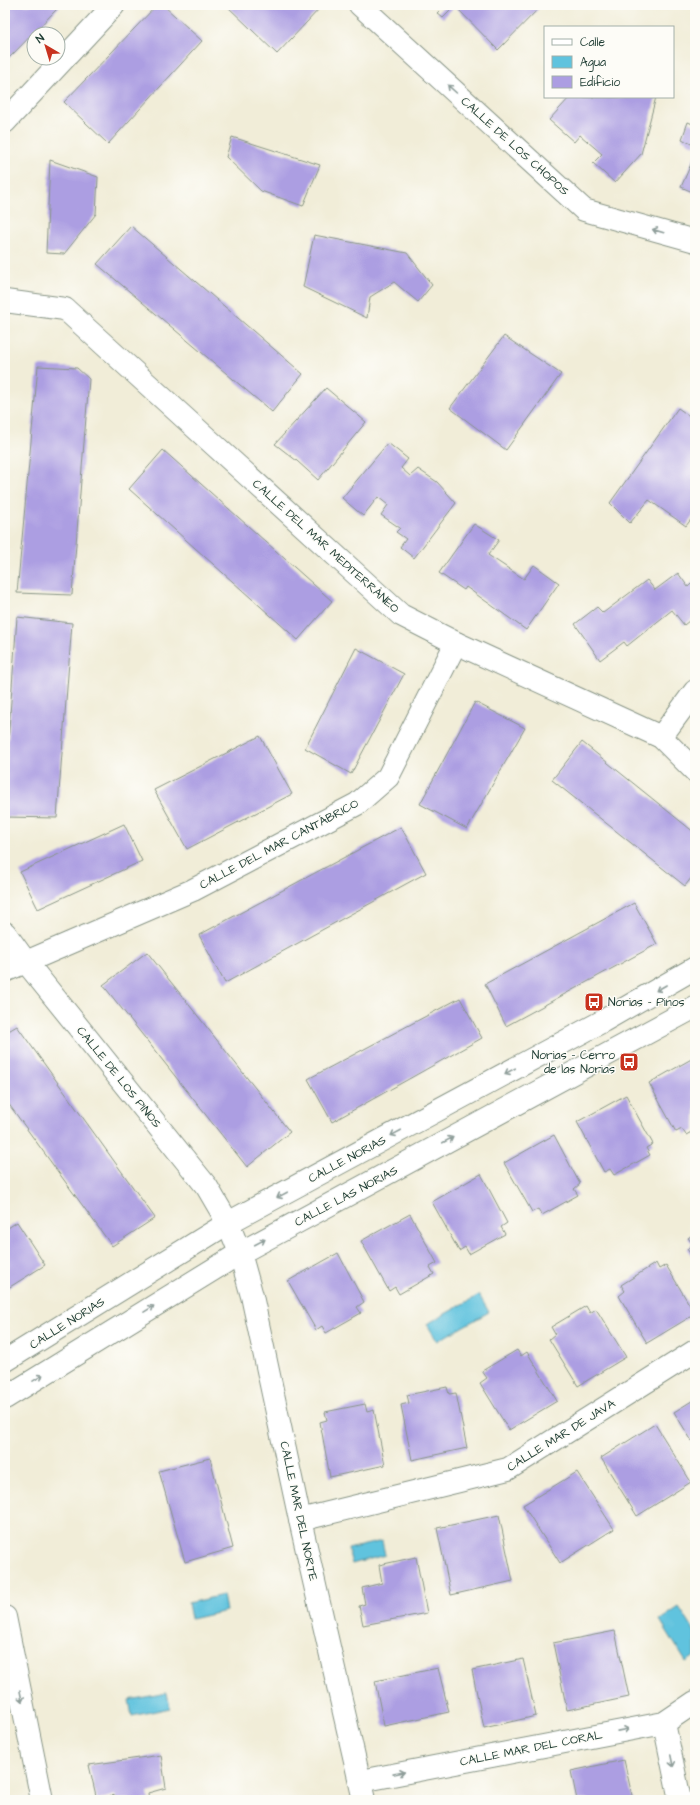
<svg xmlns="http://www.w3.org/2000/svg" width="700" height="1805" viewBox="0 0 700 1805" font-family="'Architects Daughter',sans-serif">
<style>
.water{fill:#60c3de;stroke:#408089}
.building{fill:#ac9ee2}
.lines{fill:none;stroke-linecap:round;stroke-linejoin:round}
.street-casing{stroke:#889586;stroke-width:24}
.street{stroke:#fff;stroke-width:22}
.oneway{stroke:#8f9e9a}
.labels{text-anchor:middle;stroke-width:3;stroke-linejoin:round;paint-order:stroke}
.street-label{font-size:12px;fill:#1f3d34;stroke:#fdfcf7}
.poi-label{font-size:12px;fill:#1f3d34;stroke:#fdfcf7;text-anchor:start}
</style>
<rect width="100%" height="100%" fill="#fdfcf7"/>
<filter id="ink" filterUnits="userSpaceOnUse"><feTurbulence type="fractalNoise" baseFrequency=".025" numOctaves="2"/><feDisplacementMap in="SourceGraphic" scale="8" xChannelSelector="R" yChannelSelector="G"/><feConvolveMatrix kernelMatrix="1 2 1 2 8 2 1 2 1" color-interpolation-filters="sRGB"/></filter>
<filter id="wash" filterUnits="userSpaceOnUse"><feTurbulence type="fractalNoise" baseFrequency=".012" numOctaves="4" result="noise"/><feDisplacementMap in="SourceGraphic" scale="16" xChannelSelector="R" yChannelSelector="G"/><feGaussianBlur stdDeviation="0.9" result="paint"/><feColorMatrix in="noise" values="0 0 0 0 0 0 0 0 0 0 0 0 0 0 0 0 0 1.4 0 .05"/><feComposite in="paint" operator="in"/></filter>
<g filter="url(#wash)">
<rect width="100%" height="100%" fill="#f1edd8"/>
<g class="water">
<path d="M 479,1295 L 489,1312 L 437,1341 L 427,1324 Z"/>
<path d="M 382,1541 L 385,1555 L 352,1564 L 348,1549 Z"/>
<path d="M 223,1595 L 226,1611 L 191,1619 L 188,1603 Z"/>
<path d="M 679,1607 L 695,1632 L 695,1656 L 686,1662 L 660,1620 Z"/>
<path d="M 167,1693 L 170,1708 L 132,1716 L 129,1700 Z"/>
</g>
<g id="blocks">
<g class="building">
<path d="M 5,5 L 61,5 L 5,62 Z"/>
<path d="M 157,5 L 163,5 L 202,41 L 108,144 L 64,102 Z"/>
<path d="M 226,5 L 317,5 L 320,8 L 277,54 Z"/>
<path d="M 445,5 L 542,5 L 498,50 L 455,6 L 443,18 L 437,13 Z"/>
<path d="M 570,97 L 656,97 L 641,154 L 615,183 L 593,163 L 602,154 L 580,135 L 574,142 L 549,120 Z"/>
<path d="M 688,122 L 695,125 L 695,146 L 682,139 Z"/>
<path d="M 232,137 L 320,165 L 303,206 L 261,191 L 226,157 Z"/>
<path d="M 695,155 L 695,193 L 681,187 Z"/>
<path d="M 50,160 L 98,177 L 96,214 L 64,254 L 46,253 Z"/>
<path d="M 131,226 L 303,374 L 272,412 L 97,264 Z"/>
<path d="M 314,235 L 407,253 L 432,285 L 418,302 L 394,282 L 370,297 L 367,318 L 303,287 Z"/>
<path d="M 504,336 L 561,374 L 506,450 L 450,408 Z"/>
<path d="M 38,366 L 77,368 L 89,379 L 72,595 L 17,593 Z"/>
<path d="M 326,388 L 366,422 L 318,480 L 297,461 L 275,444 Z"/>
<path d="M 678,408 L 695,420 L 695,443 L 691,448 L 695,452 L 695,475 L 692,478 L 695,480 L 695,514 L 686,526 L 649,500 L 630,523 L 610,503 Z"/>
<path d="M 388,443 L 408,459 L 401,468 L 410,476 L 418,469 L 437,482 L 456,503 L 414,558 L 400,547 L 406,539 L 396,532 L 400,528 L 381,515 L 388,505 L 378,497 L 363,516 L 342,498 Z"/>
<path d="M 163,450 L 332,601 L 298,640 L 129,489 Z"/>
<path d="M 474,524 L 499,540 L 488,555 L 524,579 L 534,565 L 559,583 L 526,630 L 466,587 L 464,590 L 439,573 Z"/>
<path d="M 678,573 L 688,587 L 695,580 L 695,616 L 684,625 L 672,610 L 627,646 L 624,642 L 600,660 L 575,624 L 597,607 L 603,613 L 647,580 L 655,590 Z"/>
<path d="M 17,617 L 72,623 L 57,818 L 5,817 L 5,785 Z"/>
<path d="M 356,648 L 404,674 L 351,774 L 305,748 Z"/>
<path d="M 475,702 L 525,728 L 467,829 L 420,804 Z"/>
<path d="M 260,736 L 292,794 L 187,849 L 154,790 Z"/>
<path d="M 582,742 L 695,833 L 695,873 L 685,886 L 552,780 Z"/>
<path d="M 124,824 L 142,861 L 38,909 L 20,872 Z"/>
<path d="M 401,827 L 426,873 L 225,983 L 199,935 Z"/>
<path d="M 634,903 L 657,944 L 506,1026 L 485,984 Z"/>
<path d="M 147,952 L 290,1132 L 247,1167 L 103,985 Z"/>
<path d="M 460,998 L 482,1038 L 332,1122 L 308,1079 Z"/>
<path d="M 17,1026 L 155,1218 L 112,1246 L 5,1099 L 5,1033 Z"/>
<path d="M 695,1057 L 695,1130 L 686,1135 L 682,1129 L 676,1132 L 649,1083 Z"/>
<path d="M 626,1095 L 653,1144 L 646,1148 L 650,1155 L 614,1175 L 610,1169 L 604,1172 L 577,1122 Z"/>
<path d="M 554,1135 L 580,1184 L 574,1189 L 578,1195 L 542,1215 L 538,1209 L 532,1212 L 504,1163 Z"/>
<path d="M 481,1174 L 507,1223 L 501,1227 L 505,1234 L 469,1254 L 465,1247 L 459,1251 L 432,1202 Z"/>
<path d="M 410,1214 L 437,1263 L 430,1267 L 434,1274 L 399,1294 L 395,1287 L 389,1291 L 361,1241 Z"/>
<path d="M 17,1222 L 45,1265 L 5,1290 L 5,1230 Z"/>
<path d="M 695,1233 L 695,1260 L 687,1249 L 693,1244 L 688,1238 Z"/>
<path d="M 338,1253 L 364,1302 L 357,1307 L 361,1313 L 326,1333 L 322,1326 L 316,1330 L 288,1281 Z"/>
<path d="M 656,1263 L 659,1269 L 666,1265 L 695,1314 L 647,1343 L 619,1296 L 625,1291 L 621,1285 Z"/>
<path d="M 586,1306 L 590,1313 L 596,1309 L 626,1357 L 578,1386 L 549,1339 L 555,1334 L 551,1327 Z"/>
<path d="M 517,1350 L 521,1356 L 527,1352 L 557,1401 L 509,1430 L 480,1383 L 487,1378 L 482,1371 Z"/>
<path d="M 447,1387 L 449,1394 L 456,1393 L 467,1448 L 412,1460 L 401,1405 L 409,1403 L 407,1395 Z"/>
<path d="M 695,1399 L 695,1446 L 674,1412 Z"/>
<path d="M 365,1404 L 367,1412 L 374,1410 L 385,1465 L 330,1477 L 320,1422 L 327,1420 L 325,1412 Z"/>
<path d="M 655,1424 L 691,1482 L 637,1516 L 601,1458 Z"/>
<path d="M 210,1458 L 233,1548 L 185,1562 L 159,1471 Z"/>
<path d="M 577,1472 L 614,1529 L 560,1563 L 523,1505 Z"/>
<path d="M 499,1515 L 513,1581 L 451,1595 L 437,1528 Z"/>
<path d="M 416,1557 L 427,1613 L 363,1625 L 359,1606 L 365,1604 L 362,1588 L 382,1583 L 379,1565 Z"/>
<path d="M 615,1631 L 629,1697 L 567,1710 L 553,1643 Z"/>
<path d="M 523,1659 L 536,1716 L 484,1728 L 472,1670 Z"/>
<path d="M 438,1668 L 449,1712 L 384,1726 L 375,1681 Z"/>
<path d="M 161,1755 L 166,1788 L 148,1793 L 149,1800 L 116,1800 L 115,1795 L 97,1800 L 89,1765 Z"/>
<path d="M 624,1760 L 633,1800 L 577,1800 L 571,1771 Z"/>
</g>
</g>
</g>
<g filter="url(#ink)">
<use href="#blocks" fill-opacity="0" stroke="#889586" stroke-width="1"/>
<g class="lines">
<g class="street-casing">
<g id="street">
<path d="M 360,5 L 584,210 L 695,241"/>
<path d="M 5,122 L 114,5"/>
<path d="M 5,301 L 65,309 L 401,615 L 456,643 L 661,737 L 695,771"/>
<path d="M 661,737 L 695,691"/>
<path d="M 5,933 L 26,962 L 207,1187 L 228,1223 L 240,1253 L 252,1296 L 300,1520 L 364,1800"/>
<path d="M 5,971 L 193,890 L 357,804 L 388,777 L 456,643"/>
<path d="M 5,1361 L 228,1223 L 603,1021 L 695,968"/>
<path d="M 5,1398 L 240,1253 L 695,1007"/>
<path d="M 300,1520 L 508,1469 L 695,1351"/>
<path d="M 5,1617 L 42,1800"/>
<path d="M 664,1723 L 680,1800"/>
<path d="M 361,1781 L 664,1723 L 695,1702"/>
</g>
</g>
<use href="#street" class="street"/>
</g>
<defs><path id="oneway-shaft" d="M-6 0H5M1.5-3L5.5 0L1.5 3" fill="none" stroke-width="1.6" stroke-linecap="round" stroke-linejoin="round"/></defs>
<g class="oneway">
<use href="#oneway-shaft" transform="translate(452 89) rotate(-138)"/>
<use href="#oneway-shaft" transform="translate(658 231) rotate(-164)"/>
<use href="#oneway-shaft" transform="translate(661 988) rotate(150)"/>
<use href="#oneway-shaft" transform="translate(510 1071) rotate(152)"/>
<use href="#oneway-shaft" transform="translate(396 1133) rotate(152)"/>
<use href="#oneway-shaft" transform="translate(448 1140) rotate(-28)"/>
<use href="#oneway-shaft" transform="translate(282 1195) rotate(152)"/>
<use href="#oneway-shaft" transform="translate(260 1242) rotate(-28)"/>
<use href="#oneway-shaft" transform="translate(149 1309) rotate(-32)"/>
<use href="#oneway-shaft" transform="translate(38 1378) rotate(-32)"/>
<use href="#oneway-shaft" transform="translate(21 1696) rotate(79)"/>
<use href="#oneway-shaft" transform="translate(623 1730) rotate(-11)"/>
<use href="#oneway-shaft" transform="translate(672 1761) rotate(78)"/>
<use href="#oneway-shaft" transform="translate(399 1773) rotate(-11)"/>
</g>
</g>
<defs>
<g id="bus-square" transform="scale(1)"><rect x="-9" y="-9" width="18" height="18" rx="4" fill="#c8321e" stroke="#fdfcf7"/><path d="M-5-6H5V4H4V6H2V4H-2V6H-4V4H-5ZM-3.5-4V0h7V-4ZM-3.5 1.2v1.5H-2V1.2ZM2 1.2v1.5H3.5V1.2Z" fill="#fff"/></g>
</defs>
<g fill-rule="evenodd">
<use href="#bus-square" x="594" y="1002"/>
<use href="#bus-square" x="629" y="1062"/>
</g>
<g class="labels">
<g class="street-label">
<text transform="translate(515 146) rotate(42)" y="4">CALLE DE LOS CHOPOS</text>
<text transform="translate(326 546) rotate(42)" y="4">CALLE DEL MAR MEDITERRÁNEO</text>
<text transform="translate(279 844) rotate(-28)" y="4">CALLE DEL MAR CANTÁBRICO</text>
<text transform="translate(119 1077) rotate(51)" y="4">CALLE DE LOS PINOS</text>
<text transform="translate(347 1159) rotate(-28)" y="4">CALLE NORIAS</text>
<text transform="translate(346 1196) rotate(-28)" y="4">CALLE LAS NORIAS</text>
<text transform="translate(67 1323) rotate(-32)" y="4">CALLE NORIAS</text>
<text transform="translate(561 1435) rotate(-32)" y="4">CALLE MAR DE JAVA</text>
<text transform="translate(299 1511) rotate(78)" y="4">CALLE MAR DEL NORTE</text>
<text transform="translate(531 1748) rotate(-11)" y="4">CALLE MAR DEL CORAL</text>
</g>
<g class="poi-label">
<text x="608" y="1006">Norias - Pinos</text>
<text x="615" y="1059" text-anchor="end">Norias - Cerro<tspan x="615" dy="14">de las Norias</tspan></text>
</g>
</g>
<rect width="700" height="1805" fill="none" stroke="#fdfcf7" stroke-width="20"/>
<rect x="544" y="26" width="130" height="72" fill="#fdfcf7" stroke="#a4b0a9"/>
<rect x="552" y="39" width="20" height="6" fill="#ffffff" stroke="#a4b0a9"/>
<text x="580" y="46" font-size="12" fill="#1f3d34">Calle</text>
<rect x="552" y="56" width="20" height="12" fill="#60c3de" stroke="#a4b0a9"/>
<text x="580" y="66" font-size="12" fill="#1f3d34">Agua</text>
<rect x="552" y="76" width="20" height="12" fill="#ac9ee2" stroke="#a4b0a9"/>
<text x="580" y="86" font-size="12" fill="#1f3d34">Edificio</text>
<g transform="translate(46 46) rotate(322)"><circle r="19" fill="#fdfcf7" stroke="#a4b0a9"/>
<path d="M0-3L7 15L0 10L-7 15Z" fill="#c8321e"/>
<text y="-6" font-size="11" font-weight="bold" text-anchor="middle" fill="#1f3d34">N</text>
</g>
</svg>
